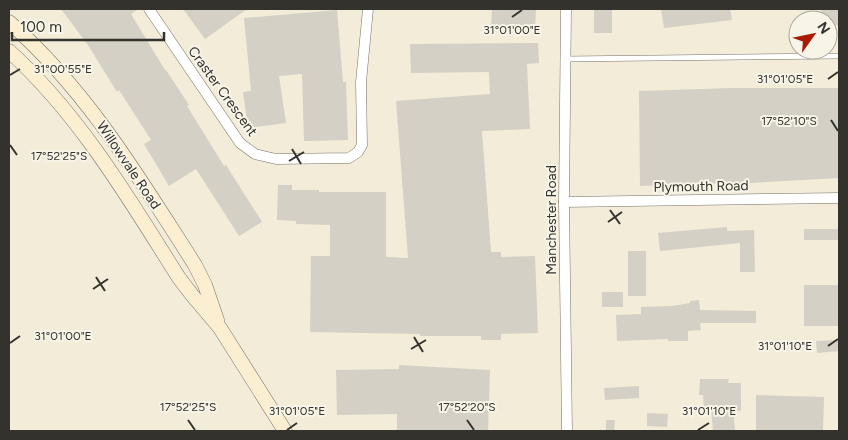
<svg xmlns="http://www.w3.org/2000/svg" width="848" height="440" viewBox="0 0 848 440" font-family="Figtree,sans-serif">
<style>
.built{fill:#f2ecd8;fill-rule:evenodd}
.building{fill:#d4d0c5}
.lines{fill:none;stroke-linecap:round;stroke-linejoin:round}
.lane-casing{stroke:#767267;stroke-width:6}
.street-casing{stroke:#767267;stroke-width:11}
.secondary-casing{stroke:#767267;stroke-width:15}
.lane{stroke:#fff;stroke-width:5}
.street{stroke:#fff;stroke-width:10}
.secondary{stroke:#fceed0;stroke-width:14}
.ticks{fill:none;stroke:#33322d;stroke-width:2}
.labels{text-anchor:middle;stroke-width:4;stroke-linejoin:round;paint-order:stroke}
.street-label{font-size:14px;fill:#33322d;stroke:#f8f4e8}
.ticks-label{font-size:12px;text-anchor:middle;fill:#33322d;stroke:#f8f4e8;stroke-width:4;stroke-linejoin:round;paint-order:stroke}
</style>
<rect width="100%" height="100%" fill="#f8f4e8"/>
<path class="built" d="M 9,9 L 839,9 L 839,431 L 9,431 ZM 798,20 L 828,20 L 828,50 L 798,50 Z"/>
<g class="building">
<path d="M 61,9 L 138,9 L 131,14 L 165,70 L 166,70 L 189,105 L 187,106 L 224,166 L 226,165 L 262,222 L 239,236 L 196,169 L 169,186 L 144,144 L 151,140 L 119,90 L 117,92 L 88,45 Z"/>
<path d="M 183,9 L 247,9 L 205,39 Z"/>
<path d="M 492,9 L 536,9 L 535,30 L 491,27 Z"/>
<rect x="594" y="9" width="18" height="24"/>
<path d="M 661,9 L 730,9 L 732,20 L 664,28 Z"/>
<path d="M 821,9 L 839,9 L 839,25 L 828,26 L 828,20 L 822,20 Z"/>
<path d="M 337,10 L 343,82 L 346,82 L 348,140 L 304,141 L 302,74 L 279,76 L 286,123 L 248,128 L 243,92 L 251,91 L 244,18 Z"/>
<path d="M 538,43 L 539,63 L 527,64 L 530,129 L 482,131 L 491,252 L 501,252 L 501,257 L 535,256 L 538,333 L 501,334 L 501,340 L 481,340 L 481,336 L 420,336 L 420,334 L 310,332 L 311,256 L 330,256 L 330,225 L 296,224 L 296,221 L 277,220 L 278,185 L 292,185 L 292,190 L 319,190 L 319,192 L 386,192 L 386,257 L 408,258 L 396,101 L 490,94 L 489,72 L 411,73 L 410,44 Z"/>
<path d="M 732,88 L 839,88 L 839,178 L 733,184 L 696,183 L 640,186 L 639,91 Z"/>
<path d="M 727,227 L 727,231 L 754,230 L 755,272 L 740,272 L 740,243 L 660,251 L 658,233 Z"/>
<rect x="804" y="229" width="35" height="11"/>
<rect x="628" y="251" width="18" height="45"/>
<rect x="804" y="285" width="35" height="41"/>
<rect x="602" y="292" width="21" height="15"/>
<path d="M 699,300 L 700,310 L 756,311 L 756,323 L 700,323 L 701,330 L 688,331 L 688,341 L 668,341 L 668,339 L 617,341 L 616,315 L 641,314 L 641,307 L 672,306 L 690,303 L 690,301 Z"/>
<path d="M 839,340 L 839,351 L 817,353 L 816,341 Z"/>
<path d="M 399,365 L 490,370 L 488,431 L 397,431 L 397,414 L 337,415 L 336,370 L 399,369 Z"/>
<path d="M 700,379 L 729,379 L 728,383 L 741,383 L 741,411 L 733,410 L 735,431 L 713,431 L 711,409 L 704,410 L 703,395 L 699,395 Z"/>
<path d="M 639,386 L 639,398 L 605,400 L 604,388 Z"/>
<path d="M 756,395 L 824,397 L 823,431 L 756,431 Z"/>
<path d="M 647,413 L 668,414 L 667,427 L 647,426 Z"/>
<path d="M 606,420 L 615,420 L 614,431 L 606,431 Z"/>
</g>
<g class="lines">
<g class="lane-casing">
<path id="lane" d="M 566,59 L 839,56"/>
</g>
<g class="street-casing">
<g id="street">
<path d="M 149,9 L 240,143 L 255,154 L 276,159 L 349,158 L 358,152 L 362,145 L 361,82 L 368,9"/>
<path d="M 566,9 L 564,202 L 567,431"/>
<path d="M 564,202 L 839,198"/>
</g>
</g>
<g class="secondary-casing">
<g id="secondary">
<path d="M 9,22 C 87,90 140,179 195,265 L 205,285 L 217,320"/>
<path d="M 9,51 C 80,115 129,199 179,278 L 192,295 L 220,328 L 285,431"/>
</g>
</g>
<use href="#lane" class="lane"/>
<use href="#street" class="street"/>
<use href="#secondary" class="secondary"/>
</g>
<path class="ticks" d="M 512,17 L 522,10M 10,75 L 20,69M 828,79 L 838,72M 831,120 L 838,131M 10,145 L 17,155M 292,149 L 301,164M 289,161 L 304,152M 610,210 L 620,224M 608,222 L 622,212M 96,277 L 105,291M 93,289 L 108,279M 414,337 L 423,352M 10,343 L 20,336M 828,346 L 838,339M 411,349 L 426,340M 188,420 L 195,430M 467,420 L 474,430M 287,430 L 297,423M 698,430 L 709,423"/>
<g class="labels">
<g class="street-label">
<text transform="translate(223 91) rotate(54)" y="5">Craster Crescent</text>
<text transform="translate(129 165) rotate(56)" y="5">Willowvale Road</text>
<text transform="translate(701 186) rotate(-1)" y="5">Plymouth Road</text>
<text transform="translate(551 220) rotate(-90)" y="5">Manchester Road</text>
</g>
</g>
<g class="ticks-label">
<text x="512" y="34">31°01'00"E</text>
<text x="63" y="73">31°00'55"E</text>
<text x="785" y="83">31°01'05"E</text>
<text x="789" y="125">17°52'10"S</text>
<text x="59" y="160">17°52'25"S</text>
<text x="63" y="340">31°01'00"E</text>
<text x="785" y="350">31°01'10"E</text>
<text x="188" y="411">17°52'25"S</text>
<text x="467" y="411">17°52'20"S</text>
<text x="297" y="415">31°01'05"E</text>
<text x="709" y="415">31°01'10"E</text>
</g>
<rect width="848" height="440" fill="none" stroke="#33322d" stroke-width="20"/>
<g transform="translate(813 35) rotate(57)"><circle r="24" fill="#f8f4e8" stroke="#a9a69d"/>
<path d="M0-4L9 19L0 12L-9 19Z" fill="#a91904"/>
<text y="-8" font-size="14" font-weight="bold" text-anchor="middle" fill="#33322d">N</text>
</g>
<path d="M12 32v8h152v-8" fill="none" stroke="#33322d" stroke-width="2.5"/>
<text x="20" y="32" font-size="15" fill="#33322d" stroke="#f8f4e8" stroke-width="4" paint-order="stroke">100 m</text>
</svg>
